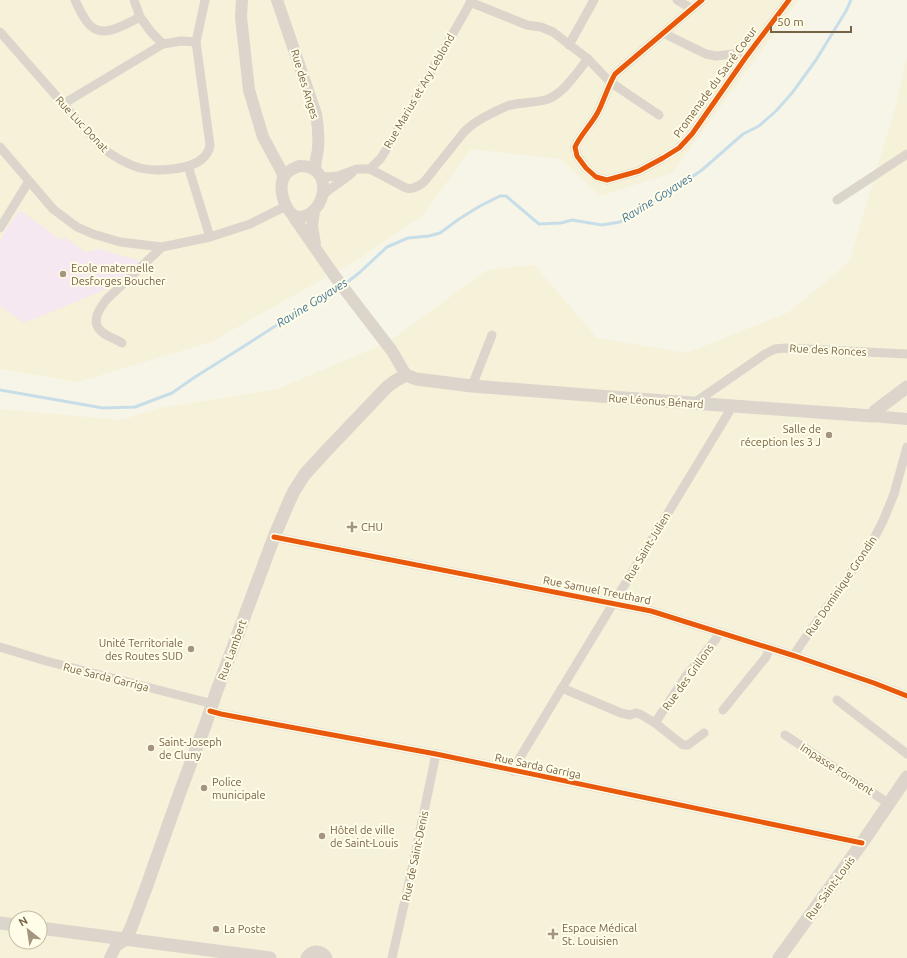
<svg xmlns="http://www.w3.org/2000/svg" width="907" height="958" viewBox="0 0 907 958" font-family="Ubuntu,sans-serif">
<style>
.residential{fill:#f6f1d9;fill-rule:evenodd}
.education{fill:#f6e8f1}
.lines{fill:none;stroke-linecap:round;stroke-linejoin:round}
.stream{stroke:#c7dee8;stroke-width:3}
.minor{stroke:#dbd5cb;stroke-width:9}
.tertiary{stroke:#dbd5cb;stroke-width:12}
.secondary{stroke:#dbd5cb;stroke-width:13}
.cycleway-casing{stroke:#fffce8;stroke-width:8}
.cycleway{stroke:#e8590c;stroke-width:5}
.poi-dot{fill:#a4967e;stroke:#fffce8;stroke-width:1.5}
.labels{text-anchor:middle;stroke-width:4;stroke-linejoin:round;paint-order:stroke}
.street-label{font-size:11px;fill:#776345;stroke:#fffce8}
.poi-label{font-size:11px;fill:#776345;stroke:#fffce8;text-anchor:start}
.water-label{font-size:12px;font-style:italic;fill:#42779b;stroke:#fffce8}
</style>
<rect width="100%" height="100%" fill="#f7f5e7"/>
<g class="residential">
<path d="M 0,0 L 799,0 L 672,173 L 600,196 L 560,159 L 471,149 L 423,215 L 357,260 L 211,342 L 78,382 L 0,369 Z"/>
<path d="M 907,57 L 907,958 L 0,958 L 0,409 L 120,420 L 160,408 L 277,389 L 387,343 L 487,270 L 534,265 L 597,338 L 687,353 L 789,312 L 849,262 L 896,105 ZM 16,918 L 40,918 L 40,942 L 16,942 Z"/>
</g>
<path class="education" d="M 20,210 L 61,240 L 64,237 L 86,252 L 100,249 L 140,261 L 112,287 L 24,323 L 0,306 L 0,241 L 7,228 Z"/>
<g class="lines">
<g class="stream">
<path d="M 345,284 L 359,273 L 387,247 L 408,238 L 429,236 L 440,233 L 459,219 L 480,206 L 500,196 L 506,196 L 539,224 L 561,223 L 572,220 L 602,225 L 620,222 L 671,191 L 702,170 L 743,134 L 759,126 L 776,111 L 792,93 L 816,60 L 846,11 L 851,0"/>
<path d="M 0,390 L 103,408 L 135,407 L 172,393 L 195,377 L 238,350 L 322,296 L 340,287"/>
</g>
<g class="minor">
<path d="M 75,0 C 78,7 82,15 87,22 C 101,41 124,25 140,17"/>
<path d="M 134,0 L 140,17 L 151,32 L 163,44"/>
<path d="M 677,0 L 692,9"/>
<path d="M 702,0 L 615,74 C 608,86 604,100 598,112 C 591,125 581,134 575,147 L 577,156 L 586,168 L 596,177 L 607,180 L 639,171 L 663,158 L 679,148 L 692,134 L 746,57 L 789,0"/>
<path d="M 470,2 L 527,25 L 541,27 L 553,32 L 588,59 L 610,82 L 659,115"/>
<path d="M 0,32 L 101,147 C 113,156 126,164 140,168 C 156,172 191,170 203,158 C 208,154 209,150 210,145 L 196,42 L 205,0"/>
<path d="M 665,33 L 669,36 L 706,54 L 716,56 L 734,54 L 746,57"/>
<path d="M 569,45 L 594,0"/>
<path d="M 63,104 L 163,44 L 181,41 L 196,42"/>
<path d="M 0,147 L 53,209 L 77,227 L 93,234 L 120,242 L 162,247 L 210,237 L 250,224 L 286,206"/>
<path d="M 188,166 L 210,237"/>
<path d="M 370,169 L 406,188 C 413,190 419,186 424,182 L 464,132 C 476,120 492,113 507,106 C 520,102 533,103 545,100 C 563,95 576,73 588,59"/>
<path d="M 320,176 L 327,177 L 338,176 L 357,169 L 370,169 L 381,158 L 389,145 L 472,0"/>
<path d="M 322,196 C 331,187 342,182 352,173"/>
<path d="M 837,200 L 907,154"/>
<path d="M 0,228 L 29,181"/>
<path d="M 122,343 C 116,339 108,337 102,332 C 90,322 99,309 107,299 L 162,247"/>
<path d="M 472,386 L 492,335"/>
<path d="M 694,403 L 765,354 L 775,349 L 786,348 L 907,354"/>
<path d="M 274,537 L 651,611 L 795,656 L 874,683 L 907,696"/>
<path d="M 0,647 L 46,661 L 213,704"/>
<path d="M 795,656 L 797,650 L 871,544 L 883,521 L 894,494 L 907,447"/>
<path d="M 562,688 L 621,713 L 630,715 L 636,713 L 640,714 L 655,723 L 683,745 L 688,745 L 704,733"/>
<path d="M 837,700 L 907,754"/>
<path d="M 723,710 L 766,657 L 770,648"/>
<path d="M 210,711 L 221,714 L 279,725 L 436,754 L 862,843"/>
<path d="M 655,723 L 686,676 L 716,639 L 719,632"/>
<path d="M 785,735 L 888,803"/>
<path d="M 513,771 L 516,764 L 729,412 L 730,406"/>
<path d="M 392,958 L 412,869 L 436,754"/>
</g>
<g class="tertiary">
<path d="M 242,0 L 241,17 L 249,90 L 263,137 L 282,172 L 283,178"/>
<path d="M 277,0 L 316,114 C 318,125 319,137 318,149 C 317,158 314,161 316,171"/>
<path d="M 299,166 C 335,165 327,214 300,217 C 295,217 291,214 288,209 C 282,200 278,183 286,174 C 289,170 294,168 299,166 Z"/>
<path d="M 314,211 L 312,226 L 315,244"/>
<path d="M 293,216 L 336,278 L 392,351 L 406,375"/>
<path d="M 872,416 L 907,419"/>
<path d="M 110,958 L 116,946 L 125,940"/>
</g>
<g class="secondary">
<path d="M 0,923 L 16,925"/>
<path d="M 40,928 L 270,958"/>
<path d="M 125,940 L 131,928 L 146,888 L 180,792 L 206,723 L 216,693 L 274,537 L 288,504 L 294,491 L 305,474 L 327,450 L 387,387 L 395,381 L 406,375 L 416,379 L 472,386 L 624,398 L 872,416 L 875,411 L 907,387"/>
<path d="M 307,958 C 312,950 321,950 326,958"/>
<path d="M 779,958 L 862,843 L 907,777"/>
</g>
<g class="cycleway-casing">
<g id="cycleway">
<path d="M 702,0 L 615,74 C 608,86 604,100 598,112 C 591,125 581,134 575,147 L 577,156 L 586,168 L 596,177 L 607,180 L 639,171 L 663,158 L 679,148 L 692,134 L 746,57 L 789,0"/>
<path d="M 274,537 L 651,611 L 795,656 L 874,683 L 907,696"/>
<path d="M 210,711 L 221,714 L 279,725 L 436,754 L 862,843"/>
</g>
</g>
<use href="#cycleway" class="cycleway"/>
</g>
<g class="poi-dot">
<circle cx="63" cy="274" r="4"/>
<circle cx="829" cy="435" r="4"/>
<path d="M350 521h4v4h4v4h-4v4h-4v-4h-4v-4h4z"/>
<circle cx="191" cy="649" r="4"/>
<circle cx="151" cy="748" r="4"/>
<circle cx="204" cy="788" r="4"/>
<circle cx="322" cy="836" r="4"/>
<circle cx="216" cy="929" r="4"/>
<path d="M551 928h4v4h4v4h-4v4h-4v-4h-4v-4h4z"/>
</g>
<g class="labels">
<g class="street-label">
<text transform="translate(715 82) rotate(-54)" y="4">Promenade du Sacré Coeur</text>
<text transform="translate(305 84) rotate(73)" y="4">Rue des Anges</text>
<text transform="translate(419 91) rotate(-60)" y="4">Rue Marius et Ary Leblond</text>
<text transform="translate(82 124) rotate(47)" y="4">Rue Luc Donat</text>
<text transform="translate(828 350) rotate(3)" y="4">Rue des Ronces</text>
<text transform="translate(656 401) rotate(4)" y="4">Rue Léonus Bénard</text>
<text transform="translate(647 547) rotate(-59)" y="4">Rue Saint-Julien</text>
<text transform="translate(841 586) rotate(-56)" y="4">Rue Dominique Grondin</text>
<text transform="translate(597 590) rotate(11)" y="4">Rue Samuel Treuthard</text>
<text transform="translate(232 650) rotate(-70)" y="4">Rue Lambert</text>
<text transform="translate(106 677) rotate(14)" y="4">Rue Sarda Garriga</text>
<text transform="translate(688 677) rotate(-54)" y="4">Rue des Grillons</text>
<text transform="translate(538 766) rotate(12)" y="4">Rue Sarda Garriga</text>
<text transform="translate(837 769) rotate(33)" y="4">Impasse Forment</text>
<text transform="translate(415 856) rotate(-78)" y="4">Rue de Saint-Denis</text>
<text transform="translate(830 888) rotate(-54)" y="4">Rue Saint-Louis</text>
</g>
<g class="poi-label">
<text x="71" y="272">Ecole maternelle<tspan x="71" dy="13">Desforges Boucher</tspan></text>
<text x="821" y="433" text-anchor="end">Salle de<tspan x="821" dy="13">réception les 3 J</tspan></text>
<text x="361" y="531">CHU</text>
<text x="183" y="647" text-anchor="end">Unité Territoriale<tspan x="183" dy="13">des Routes SUD</tspan></text>
<text x="159" y="746">Saint-Joseph<tspan x="159" dy="13">de Cluny</tspan></text>
<text x="212" y="786">Police<tspan x="212" dy="13">municipale</tspan></text>
<text x="330" y="834">Hôtel de ville<tspan x="330" dy="13">de Saint-Louis</tspan></text>
<text x="562" y="932">Espace Médical<tspan x="562" dy="13">St. Louisien</tspan></text>
<text x="224" y="933">La Poste</text>
</g>
<g class="water-label">
<text transform="translate(657 198) rotate(-32)" y="4">Ravine Goyaves</text>
<text transform="translate(312 303) rotate(-32)" y="4">Ravine Goyaves</text>
</g>
</g>
<g transform="translate(28 930) rotate(330)"><circle r="19" fill="#fffce8" stroke="#c9bfa7"/>
<path d="M0-3L7 15L0 10L-7 15Z" fill="#a4967e"/>
<text y="-6" font-size="11" font-weight="bold" text-anchor="middle" fill="#776345">N</text>
</g>
<path d="M771 26v6h80v-6" fill="none" stroke="#776345" stroke-width="2"/>
<text x="777" y="26" font-size="12" fill="#776345" stroke="#fffce8" stroke-width="3" paint-order="stroke">50 m</text>
</svg>
